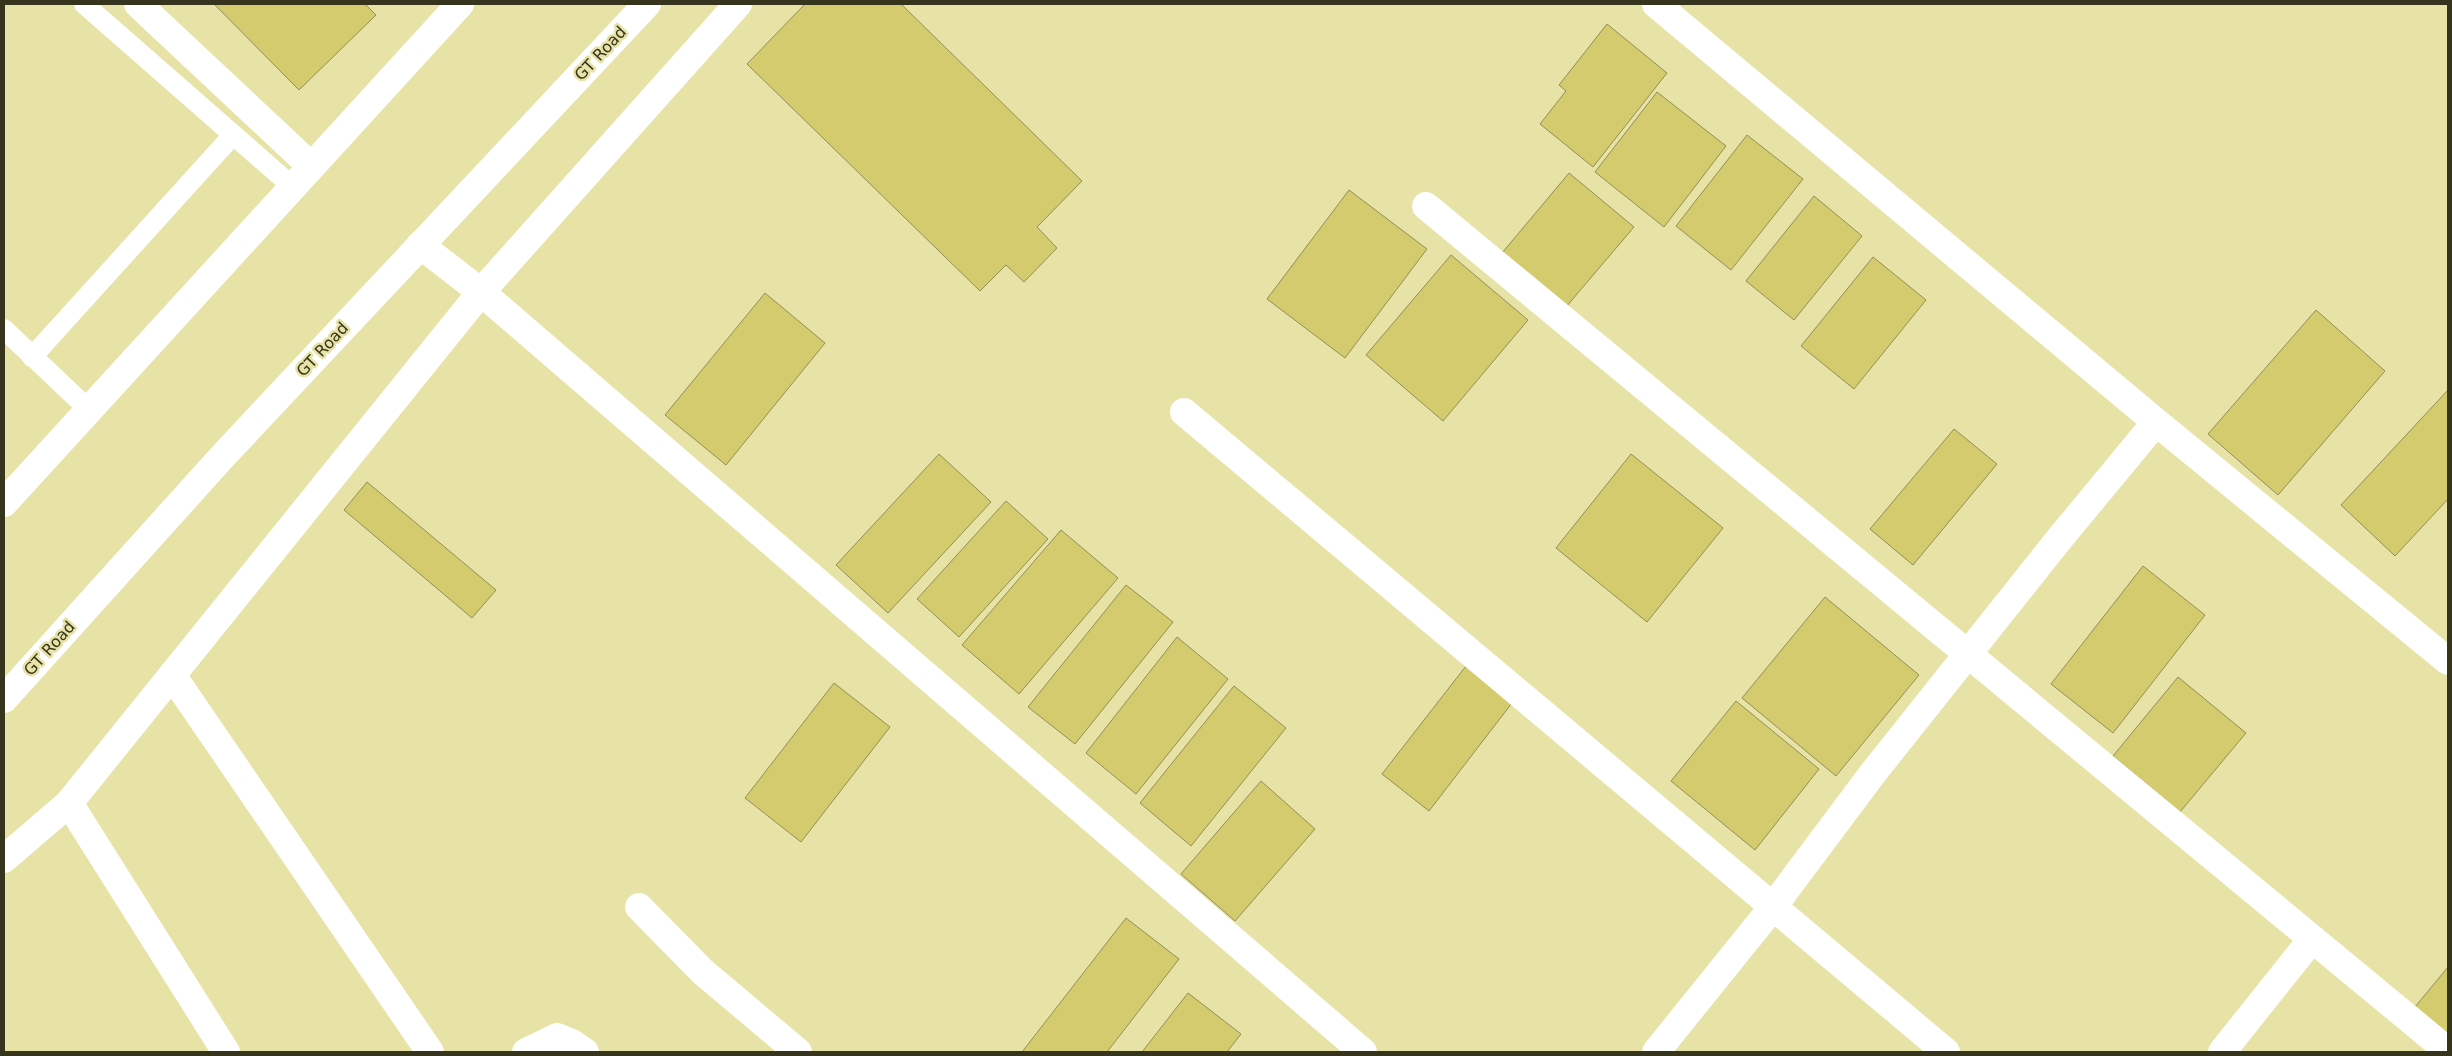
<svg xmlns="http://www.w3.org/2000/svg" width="2452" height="1056" viewBox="0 0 2452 1056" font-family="'DejaVu Sans',sans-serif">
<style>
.building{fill:#d4cb6f;stroke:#938e56}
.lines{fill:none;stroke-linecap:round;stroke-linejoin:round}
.lane{stroke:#fff;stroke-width:20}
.street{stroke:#fff;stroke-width:28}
.secondary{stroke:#fff;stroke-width:28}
.labels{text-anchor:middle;stroke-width:5;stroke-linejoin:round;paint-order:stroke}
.street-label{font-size:16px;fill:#37341d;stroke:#e7e2a6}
</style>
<rect width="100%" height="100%" fill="#e7e2a6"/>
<g class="building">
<path d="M 214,4 L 365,4 L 376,15 L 299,90 Z"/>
<path d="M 805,4 L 901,4 L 1082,181 L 1037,227 L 1057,248 L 1024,282 L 1006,265 L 980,291 L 747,64 Z"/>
<path d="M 1607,24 L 1667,73 L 1593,167 L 1540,124 L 1566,91 L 1559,85 Z"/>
<path d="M 1657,92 L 1726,146 L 1664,227 L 1595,172 Z"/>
<path d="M 1747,135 L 1803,179 L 1731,270 L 1676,226 Z"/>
<path d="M 1569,173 L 1634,227 L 1566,307 L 1502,253 Z"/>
<path d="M 1349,190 L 1427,249 L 1345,358 L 1267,299 Z"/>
<path d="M 1814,196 L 1862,236 L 1794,320 L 1746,281 Z"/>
<path d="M 1451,255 L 1528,320 L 1443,421 L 1366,355 Z"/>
<path d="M 1873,257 L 1926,300 L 1854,389 L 1801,346 Z"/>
<path d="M 765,293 L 825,343 L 726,465 L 665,415 Z"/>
<path d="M 2316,310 L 2385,371 L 2278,495 L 2208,434 Z"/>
<path d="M 2448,390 L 2448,499 L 2395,556 L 2341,505 Z"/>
<path d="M 1954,429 L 1997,464 L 1913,565 L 1870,529 Z"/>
<path d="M 939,454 L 991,502 L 888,613 L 836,565 Z"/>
<path d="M 1631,454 L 1723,528 L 1647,622 L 1556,548 Z"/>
<path d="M 367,482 L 496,590 L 472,618 L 344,510 Z"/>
<path d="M 1006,501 L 1048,539 L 959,637 L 917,599 Z"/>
<path d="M 1061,530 L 1118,578 L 1019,694 L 962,645 Z"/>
<path d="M 2143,566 L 2205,615 L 2113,733 L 2051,684 Z"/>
<path d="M 1126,585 L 1173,622 L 1075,744 L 1028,707 Z"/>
<path d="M 1825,597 L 1919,675 L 1836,776 L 1742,698 Z"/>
<path d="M 1177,637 L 1228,679 L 1136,794 L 1086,753 Z"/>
<path d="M 1466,666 L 1512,703 L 1429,811 L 1382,774 Z"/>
<path d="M 2178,677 L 2246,733 L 2180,812 L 2113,756 Z"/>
<path d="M 834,683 L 890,727 L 801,842 L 745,798 Z"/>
<path d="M 1234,686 L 1286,728 L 1191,846 L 1140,803 Z"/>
<path d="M 1736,701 L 1819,769 L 1755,850 L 1671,781 Z"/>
<path d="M 1261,781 L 1315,829 L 1235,921 L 1181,874 Z"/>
<path d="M 1126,918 L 1179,959 L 1107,1052 L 1022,1052 Z"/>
<path d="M 2448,967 L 2448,1030 L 2446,1033 L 2415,1007 Z"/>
<path d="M 1188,993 L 1241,1034 L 1227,1052 L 1142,1052 Z"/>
</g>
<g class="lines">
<g class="lane">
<path d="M 84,4 L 293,187"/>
<path d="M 4,329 L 89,410"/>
<path d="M 32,357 L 233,135"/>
</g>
<g class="street">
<path d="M 138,4 L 311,166"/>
<path d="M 1656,4 L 2156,422 L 2448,661"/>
<path d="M 1426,206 L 2448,1051"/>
<path d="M 420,245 L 481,292 L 1363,1052"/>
<path d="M 1184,412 L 1946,1052"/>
<path d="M 4,503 L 460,4"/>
<path d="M 172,675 L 430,1052"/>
<path d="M 69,803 L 226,1052"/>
<path d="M 4,859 L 69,803 L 481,292 L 738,4"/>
<path d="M 639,907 L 703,972 L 798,1052"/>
<path d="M 526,1052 L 557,1037 L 572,1043 L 585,1052"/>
<path d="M 1656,1052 L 1772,908 L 1873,773 L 2056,543 L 2156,422"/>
<path d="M 2222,1052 L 2312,939"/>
</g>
<path class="secondary" d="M 4,699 L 221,458 L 647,4"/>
</g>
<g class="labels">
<g class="street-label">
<text transform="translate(600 53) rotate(-47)" y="6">GT Road</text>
<text transform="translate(322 349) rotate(-47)" y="6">GT Road</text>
<text transform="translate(49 648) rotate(-48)" y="6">GT Road</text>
</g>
</g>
<rect width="2452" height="1056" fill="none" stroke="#37341d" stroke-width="10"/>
</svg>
